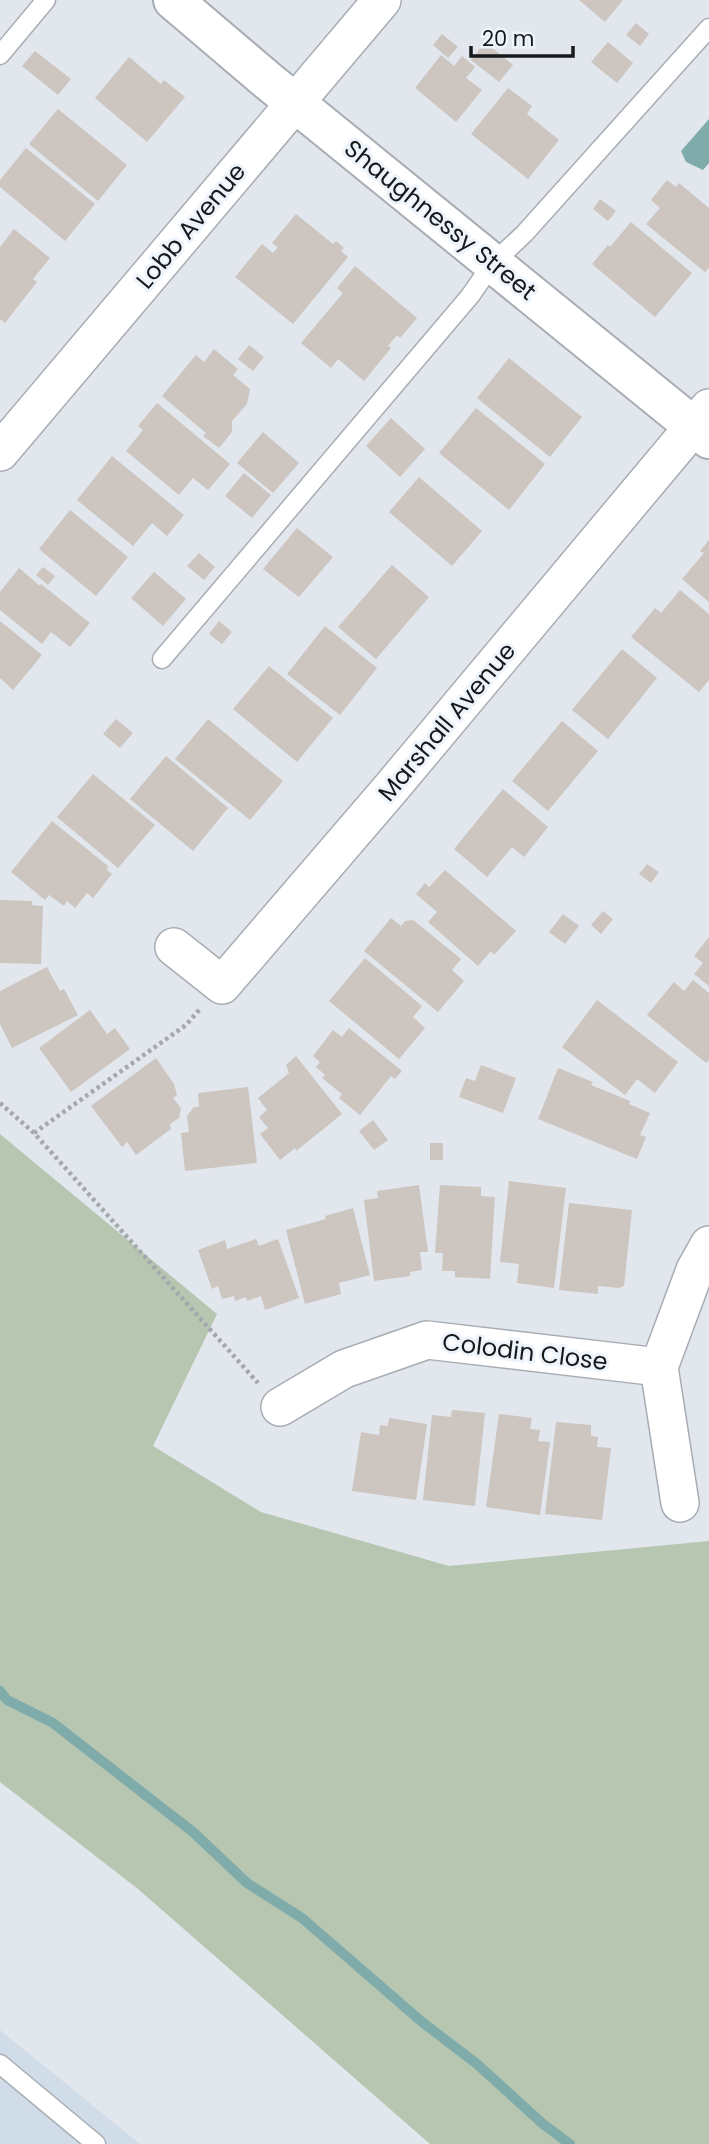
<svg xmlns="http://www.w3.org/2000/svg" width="709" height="2144" viewBox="0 0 709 2144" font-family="Poppins,sans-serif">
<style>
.built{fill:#d0dce8}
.green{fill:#b6c6b0}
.water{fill:#7fabaa}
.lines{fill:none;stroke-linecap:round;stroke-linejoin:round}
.stream{stroke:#7fabaa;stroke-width:10}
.building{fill:#cdc5c0}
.service-casing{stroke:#a8adb3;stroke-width:21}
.minor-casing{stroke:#a8adb3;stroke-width:40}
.secondary-casing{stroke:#a8adb3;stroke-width:42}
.path{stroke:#a4a8ad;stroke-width:4.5;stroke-dasharray:3.5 3.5;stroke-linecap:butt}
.service{stroke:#fff;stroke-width:18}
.minor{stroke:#fff;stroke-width:37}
.secondary{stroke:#fff;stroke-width:38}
.labels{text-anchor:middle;stroke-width:6;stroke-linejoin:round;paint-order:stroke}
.street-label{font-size:24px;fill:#17191b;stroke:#eef4fb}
</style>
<rect width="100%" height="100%" fill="#e1e7ed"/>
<path class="built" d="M 0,2030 L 140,2144 L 0,2144 Z"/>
<path class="green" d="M 0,1134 L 217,1314 L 153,1446 L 261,1512 L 449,1566 L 709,1541 L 709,2144 L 430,2144 L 138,1889 L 0,1782 Z"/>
<path class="water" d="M 709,119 L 709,163 L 703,170 L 686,162 L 681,151 Z"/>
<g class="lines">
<path class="stream" d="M 0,1691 L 7,1700 L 53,1723 L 193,1832 L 247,1883 L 302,1918 L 422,2022 L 477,2064 L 543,2124 L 570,2144"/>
</g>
<g class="building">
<path d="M 579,0 L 623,0 L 605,22 Z"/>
<path d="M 636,23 L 649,34 L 640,46 L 626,35 Z"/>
<path d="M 442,34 L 458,47 L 448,58 L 433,45 Z"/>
<path d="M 485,42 L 513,65 L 499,82 L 471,60 Z"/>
<path d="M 608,42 L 633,63 L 617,83 L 591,62 Z"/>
<path d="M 35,51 L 71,79 L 58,95 L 22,66 Z"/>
<path d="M 441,55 L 454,66 L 462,56 L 475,67 L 466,78 L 482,90 L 456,122 L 415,88 Z"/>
<path d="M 129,57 L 161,84 L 164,80 L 185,97 L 147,142 L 95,98 Z"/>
<path d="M 508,88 L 532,106 L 527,114 L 559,140 L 528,179 L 471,134 Z"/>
<path d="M 58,109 L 127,165 L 98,201 L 29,144 Z"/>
<path d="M 26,148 L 95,204 L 65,241 L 0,187 L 0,180 Z"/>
<path d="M 667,180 L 676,187 L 679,183 L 709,208 L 709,268 L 705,272 L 646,224 L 660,208 L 651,200 Z"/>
<path d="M 600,199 L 616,211 L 608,221 L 593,209 Z"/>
<path d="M 296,214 L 333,244 L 336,241 L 344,248 L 341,251 L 348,257 L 293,324 L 235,277 L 262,244 L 273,253 L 278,247 L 272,243 Z"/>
<path d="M 631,222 L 692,273 L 655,317 L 592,264 L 608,245 L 610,247 Z"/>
<path d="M 14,229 L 50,258 L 33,279 L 37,282 L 5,323 L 0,319 L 0,247 Z"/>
<path d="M 355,266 L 417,318 L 400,338 L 397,335 L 388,346 L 391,348 L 364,381 L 338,359 L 331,368 L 301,343 L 343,293 L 337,288 Z"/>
<path d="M 249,345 L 264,357 L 253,371 L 238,359 Z"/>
<path d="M 214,349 L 238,369 L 233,375 L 250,389 L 247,404 L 232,421 L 232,432 L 219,448 L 203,436 L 206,433 L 162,396 L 196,355 L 204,362 Z"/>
<path d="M 509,358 L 582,417 L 550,457 L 477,398 Z"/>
<path d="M 157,403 L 230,464 L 208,490 L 193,478 L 179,495 L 126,451 L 143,430 L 138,426 Z"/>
<path d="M 476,408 L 545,464 L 509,510 L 439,453 Z"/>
<path d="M 391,418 L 425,449 L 400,477 L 366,446 Z"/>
<path d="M 263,432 L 299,463 L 273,493 L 237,463 Z"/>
<path d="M 112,456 L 184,515 L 167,536 L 152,523 L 133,546 L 77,500 Z"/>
<path d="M 244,473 L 271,495 L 252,518 L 225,496 Z"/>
<path d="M 419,477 L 482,531 L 452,566 L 389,512 Z"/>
<path d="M 70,510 L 128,557 L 96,596 L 39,549 Z"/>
<path d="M 297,528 L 333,557 L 299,597 L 263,569 Z"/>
<path d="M 709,540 L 709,602 L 682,579 L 704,553 L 700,551 Z"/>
<path d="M 199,553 L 215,567 L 204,580 L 187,566 Z"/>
<path d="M 392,565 L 429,597 L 376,659 L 338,627 Z"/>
<path d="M 43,567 L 55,576 L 48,585 L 36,575 Z"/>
<path d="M 19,568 L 40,586 L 41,584 L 90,623 L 70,647 L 51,632 L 42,644 L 0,610 L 0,592 Z"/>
<path d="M 154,572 L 186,599 L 163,626 L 131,598 Z"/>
<path d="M 680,590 L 709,614 L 709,680 L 699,692 L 631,637 L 655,608 L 661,613 Z"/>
<path d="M 0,621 L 42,655 L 13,690 L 0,678 Z"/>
<path d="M 219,621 L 232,632 L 222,644 L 209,634 Z"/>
<path d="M 325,626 L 377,668 L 340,715 L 287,674 Z"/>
<path d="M 622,649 L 657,678 L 608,739 L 572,710 Z"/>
<path d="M 269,666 L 333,718 L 297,762 L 233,709 Z"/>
<path d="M 116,719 L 133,733 L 120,748 L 103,734 Z"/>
<path d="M 208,719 L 283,781 L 250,820 L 175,759 Z"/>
<path d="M 562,721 L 598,751 L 548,811 L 512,781 Z"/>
<path d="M 166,756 L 228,808 L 193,851 L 130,799 Z"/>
<path d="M 93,774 L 155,825 L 118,868 L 57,817 Z"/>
<path d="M 503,789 L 548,827 L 524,857 L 512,847 L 487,877 L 454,849 Z"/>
<path d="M 52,821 L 108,866 L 107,870 L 112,874 L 93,898 L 87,893 L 75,908 L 67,901 L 64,906 L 49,895 L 45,900 L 11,872 Z"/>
<path d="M 647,864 L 659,872 L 651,883 L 639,874 Z"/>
<path d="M 445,870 L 516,931 L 494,955 L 491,951 L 478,966 L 428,922 L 437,912 L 416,894 L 425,883 L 429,887 Z"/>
<path d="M 0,900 L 32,901 L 32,905 L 43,906 L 41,964 L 0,963 Z"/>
<path d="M 603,911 L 613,919 L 601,934 L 591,925 Z"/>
<path d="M 563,914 L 579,926 L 565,944 L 549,932 Z"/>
<path d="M 391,918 L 401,926 L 405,921 L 413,920 L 461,959 L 452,970 L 464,981 L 438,1012 L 364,951 Z"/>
<path d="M 709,937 L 709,986 L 694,974 L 703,963 L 694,956 Z"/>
<path d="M 365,958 L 422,1006 L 413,1017 L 425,1028 L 399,1059 L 329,1001 Z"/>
<path d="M 47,967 L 60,991 L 64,989 L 78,1015 L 12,1048 L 0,1024 L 0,991 Z"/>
<path d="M 693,980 L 709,993 L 709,1060 L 706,1063 L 647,1015 L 674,982 L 684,991 Z"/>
<path d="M 597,1000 L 678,1062 L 655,1093 L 637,1079 L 625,1095 L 562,1047 Z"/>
<path d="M 90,1010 L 107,1034 L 115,1028 L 130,1049 L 71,1092 L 39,1048 Z"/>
<path d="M 349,1028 L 402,1071 L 395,1079 L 391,1076 L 360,1115 L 339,1098 L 342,1094 L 322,1078 L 325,1075 L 316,1067 L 320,1062 L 313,1056 L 333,1030 L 342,1037 Z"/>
<path d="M 296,1056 L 342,1114 L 296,1151 L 295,1148 L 280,1160 L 260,1134 L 268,1128 L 259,1117 L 267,1110 L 258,1098 L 289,1073 L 286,1065 Z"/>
<path d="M 156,1058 L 174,1084 L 177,1095 L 173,1098 L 181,1108 L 179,1118 L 170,1124 L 171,1129 L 136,1155 L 127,1142 L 122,1147 L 91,1106 Z"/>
<path d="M 481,1065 L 516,1078 L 503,1113 L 459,1097 L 466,1078 L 475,1081 Z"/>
<path d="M 558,1068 L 593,1082 L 591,1085 L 630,1101 L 629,1104 L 650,1113 L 640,1135 L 646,1137 L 637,1159 L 538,1119 Z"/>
<path d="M 248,1087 L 257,1163 L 185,1171 L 181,1133 L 189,1132 L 187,1116 L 194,1107 L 199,1107 L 198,1093 Z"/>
<path d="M 373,1120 L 388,1140 L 374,1150 L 359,1131 Z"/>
<rect x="430" y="1143" width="13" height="17"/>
<path d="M 509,1181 L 566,1188 L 554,1288 L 517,1283 L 519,1264 L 500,1262 Z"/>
<path d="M 419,1185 L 428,1252 L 420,1252 L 422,1270 L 410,1272 L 410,1276 L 374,1281 L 364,1200 L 378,1198 L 377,1191 Z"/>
<path d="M 440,1185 L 481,1187 L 481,1196 L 495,1197 L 490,1279 L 455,1277 L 455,1271 L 442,1271 L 443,1253 L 435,1253 Z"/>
<path d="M 569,1203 L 632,1210 L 624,1286 L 619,1288 L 598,1286 L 598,1294 L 559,1290 Z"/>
<path d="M 353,1208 L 370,1275 L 339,1283 L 341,1294 L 305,1304 L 286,1230 L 326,1219 L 325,1216 Z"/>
<path d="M 256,1239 L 259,1246 L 278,1239 L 299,1298 L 265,1310 L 261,1296 L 247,1301 L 246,1297 L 235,1301 L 234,1296 L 222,1299 L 218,1286 L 212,1289 L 198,1250 L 225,1240 L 227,1249 Z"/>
<path d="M 452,1410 L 485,1413 L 475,1506 L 423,1500 L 432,1415 L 451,1417 Z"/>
<path d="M 499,1414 L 532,1418 L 530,1429 L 540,1430 L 538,1441 L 550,1442 L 540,1515 L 486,1507 Z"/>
<path d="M 389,1418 L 427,1424 L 416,1500 L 352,1491 L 361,1432 L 379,1435 L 380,1425 L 388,1426 Z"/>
<path d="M 556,1422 L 591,1425 L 591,1436 L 598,1437 L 597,1447 L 611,1448 L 602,1520 L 545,1514 Z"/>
</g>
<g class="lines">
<g class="service-casing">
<g id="service">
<path d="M 0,55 L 46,0"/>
<path d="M 162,659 L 470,296 L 493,263 L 524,234 L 709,28"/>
<path d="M 0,2064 L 96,2144"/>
</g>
</g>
<g class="minor-casing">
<g id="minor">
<path d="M 0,452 L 382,0"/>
<path d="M 174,947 L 222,985 L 392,787 L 709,408"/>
<path d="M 280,1407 L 344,1369 L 427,1340 L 659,1367"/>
<path d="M 680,1503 L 659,1367 L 695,1270 L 709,1245"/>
</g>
</g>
<g class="secondary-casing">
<path id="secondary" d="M 173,0 L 267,80 L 709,439"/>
</g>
<g class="path">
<path d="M 0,1103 L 34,1133 L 258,1383"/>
<path d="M 34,1133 L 186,1025 L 200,1009"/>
</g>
<use href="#service" class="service"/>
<use href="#minor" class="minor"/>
<use href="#secondary" class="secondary"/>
</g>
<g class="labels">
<g class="street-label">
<text transform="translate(440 220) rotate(39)" y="8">Shaughnessy Street</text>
<text transform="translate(191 226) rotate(-50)" y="8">Lobb Avenue</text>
<text transform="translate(447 722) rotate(-50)" y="8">Marshall Avenue</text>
<text transform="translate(525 1352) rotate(7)" y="8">Colodin Close</text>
</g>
</g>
<path d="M471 46v10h102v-10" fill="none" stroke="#17191b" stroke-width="3.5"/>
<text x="482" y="46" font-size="21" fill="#17191b" stroke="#eef4fb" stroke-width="5" paint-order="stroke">20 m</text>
</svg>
